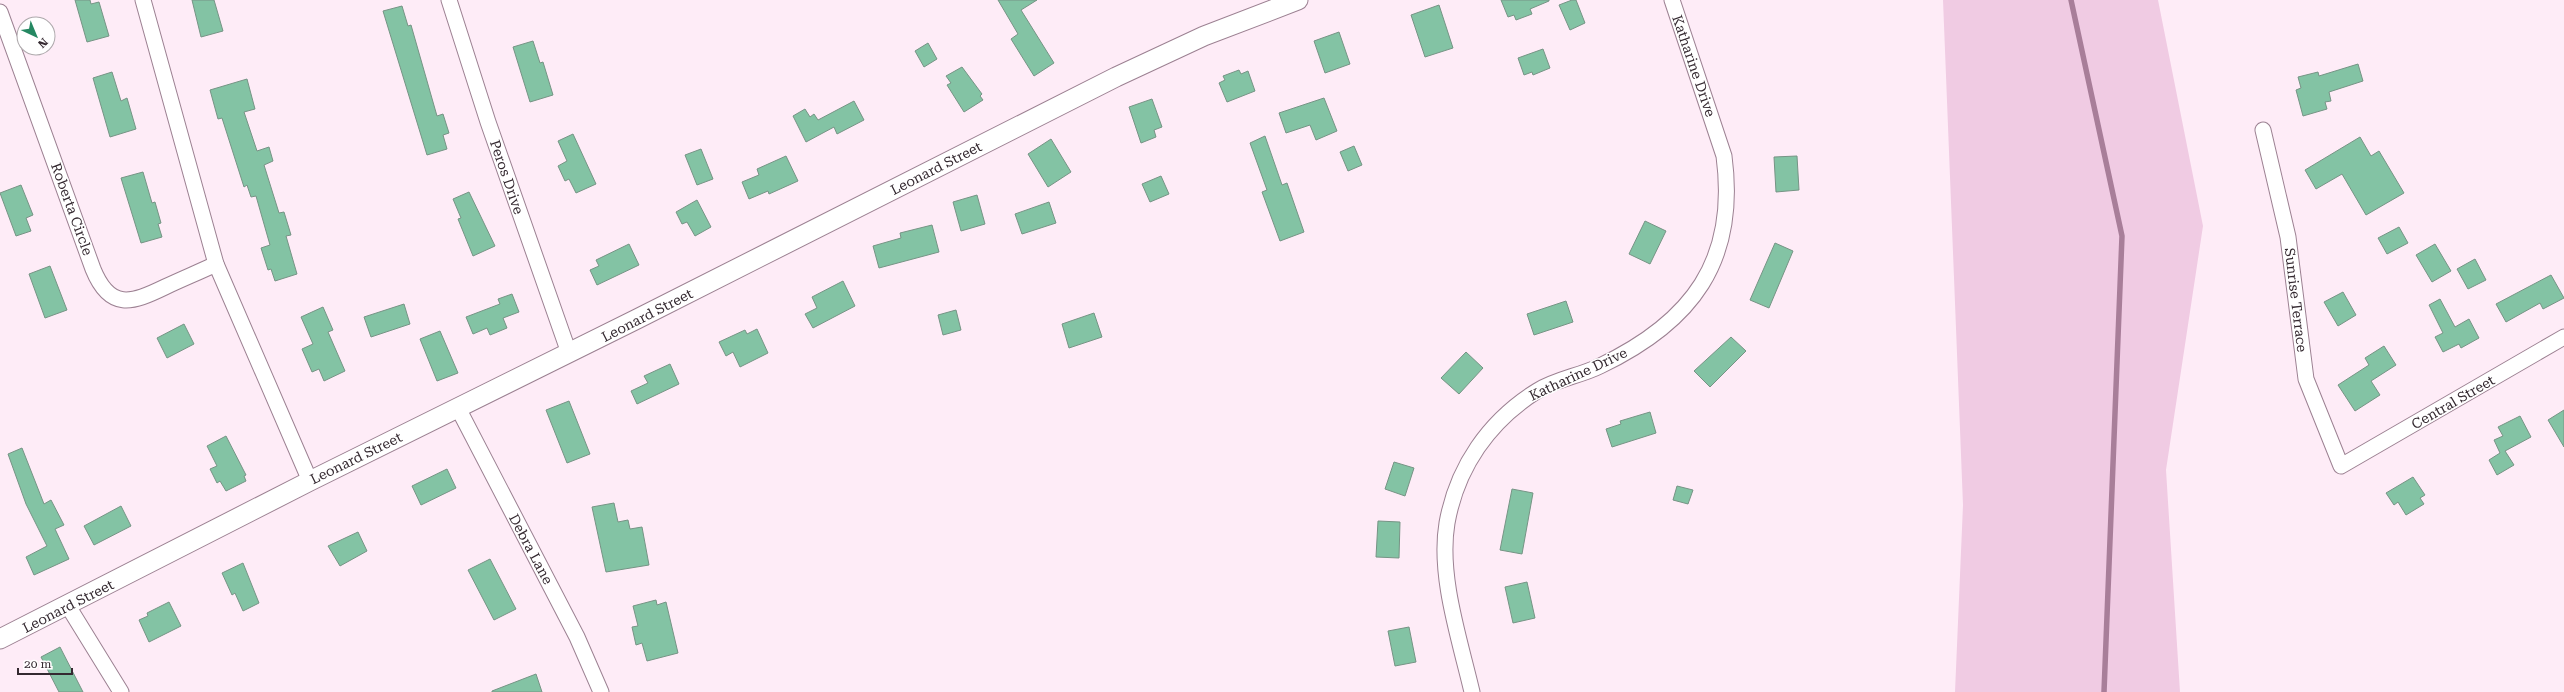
<svg xmlns="http://www.w3.org/2000/svg" width="2564" height="692" viewBox="0 0 2564 692" font-family="'Roboto Serif',serif">
<style>
.green{fill:#f0cbe3}
.lines{fill:none;stroke-linecap:round;stroke-linejoin:round}
.stream{stroke:#a87e99;stroke-width:5.5}
.building{fill:#83c3a4;stroke:#769485}
.minor-casing{stroke:#9c8192;stroke-width:17}
.tertiary-casing{stroke:#9c8192;stroke-width:21}
.minor{stroke:#fff;stroke-width:15}
.tertiary{stroke:#fff;stroke-width:19}
.labels{text-anchor:middle;stroke-width:3;stroke-linejoin:round;paint-order:stroke}
.street-label{font-size:14px;fill:#342930;stroke:#fff}
</style>
<rect width="100%" height="100%" fill="#feecf7"/>
<path class="green" d="M 1943,0 L 2158,0 L 2203,226 L 2166,470 L 2180,692 L 1955,692 L 1963,505 Z"/>
<g class="lines">
<path class="stream" d="M 2071,0 L 2122,236 L 2104,692"/>
</g>
<g class="building">
<path d="M 75,0 L 90,0 L 91,4 L 99,2 L 109,36 L 87,42 Z"/>
<path d="M 192,0 L 214,0 L 223,31 L 201,37 Z"/>
<path d="M 998,0 L 1037,0 L 1021,10 L 1054,63 L 1034,76 L 1011,39 L 1018,34 Z"/>
<path d="M 1501,0 L 1549,0 L 1549,1 L 1530,9 L 1532,14 L 1516,20 L 1514,15 L 1508,17 Z"/>
<path d="M 1572,0 L 1576,0 L 1585,23 L 1570,30 L 1559,5 Z"/>
<path d="M 1439,5 L 1453,48 L 1425,57 L 1411,15 Z"/>
<path d="M 402,6 L 408,26 L 411,25 L 437,116 L 443,114 L 449,133 L 443,135 L 447,149 L 427,155 L 383,11 Z"/>
<path d="M 1339,32 L 1350,64 L 1325,73 L 1314,41 Z"/>
<path d="M 533,41 L 540,63 L 543,62 L 553,95 L 530,102 L 513,47 Z"/>
<path d="M 928,43 L 937,59 L 924,67 L 915,51 Z"/>
<path d="M 1543,49 L 1550,68 L 1533,75 L 1532,72 L 1524,75 L 1518,58 Z"/>
<path d="M 2358,64 L 2363,81 L 2329,92 L 2331,101 L 2325,102 L 2327,109 L 2303,116 L 2296,90 L 2301,88 L 2298,77 L 2318,72 L 2319,76 Z"/>
<path d="M 962,67 L 982,94 L 980,96 L 983,100 L 964,112 L 947,85 L 951,83 L 946,76 Z"/>
<path d="M 1239,70 L 1241,74 L 1248,71 L 1255,91 L 1227,102 L 1219,83 L 1225,80 L 1223,76 Z"/>
<path d="M 112,72 L 121,101 L 127,98 L 136,129 L 110,137 L 93,78 Z"/>
<path d="M 247,79 L 255,109 L 244,112 L 257,151 L 269,147 L 273,161 L 264,165 L 279,213 L 284,212 L 291,235 L 286,236 L 297,274 L 275,281 L 271,269 L 268,270 L 261,248 L 270,245 L 256,196 L 251,197 L 247,185 L 244,187 L 222,118 L 218,119 L 210,90 Z"/>
<path d="M 1324,98 L 1337,131 L 1316,140 L 1310,125 L 1286,133 L 1279,113 Z"/>
<path d="M 1152,99 L 1162,127 L 1154,130 L 1156,137 L 1141,143 L 1129,107 Z"/>
<path d="M 854,101 L 864,120 L 837,134 L 834,127 L 806,142 L 793,116 L 805,109 L 810,117 L 814,114 L 818,120 Z"/>
<path d="M 573,134 L 596,184 L 576,193 L 569,179 L 565,181 L 558,166 L 567,161 L 558,141 Z"/>
<path d="M 1265,136 L 1282,185 L 1287,183 L 1304,232 L 1280,241 L 1262,192 L 1267,190 L 1250,143 Z"/>
<path d="M 2360,137 L 2371,156 L 2379,151 L 2404,193 L 2366,215 L 2342,174 L 2316,189 L 2305,170 Z"/>
<path d="M 1051,139 L 1071,172 L 1048,187 L 1028,154 Z"/>
<path d="M 1354,146 L 1362,165 L 1348,171 L 1340,152 Z"/>
<path d="M 701,149 L 713,179 L 697,185 L 685,155 Z"/>
<path d="M 786,156 L 798,181 L 769,194 L 768,191 L 749,199 L 742,182 L 759,175 L 757,169 Z"/>
<path d="M 1797,156 L 1799,190 L 1776,192 L 1774,157 Z"/>
<path d="M 143,172 L 152,203 L 155,202 L 161,223 L 158,224 L 162,237 L 141,243 L 121,178 Z"/>
<path d="M 1161,176 L 1169,194 L 1150,202 L 1142,184 Z"/>
<path d="M 21,185 L 33,215 L 26,218 L 31,231 L 16,236 L 0,193 Z"/>
<path d="M 469,192 L 495,246 L 473,256 L 458,219 L 461,218 L 453,199 Z"/>
<path d="M 977,195 L 985,224 L 961,231 L 953,202 Z"/>
<path d="M 697,200 L 711,227 L 695,236 L 687,222 L 682,224 L 676,212 Z"/>
<path d="M 1049,202 L 1056,223 L 1022,234 L 1015,214 Z"/>
<path d="M 1645,221 L 1666,231 L 1650,264 L 1629,254 Z"/>
<path d="M 932,225 L 939,252 L 879,268 L 873,246 L 901,238 L 900,233 Z"/>
<path d="M 2399,227 L 2408,243 L 2387,254 L 2378,238 Z"/>
<path d="M 1775,243 L 1793,251 L 1769,308 L 1750,300 Z"/>
<path d="M 629,244 L 639,265 L 597,285 L 590,270 L 599,266 L 596,260 Z"/>
<path d="M 2435,244 L 2451,271 L 2432,282 L 2416,255 Z"/>
<path d="M 2475,259 L 2486,280 L 2468,289 L 2457,269 Z"/>
<path d="M 50,266 L 67,310 L 45,318 L 29,274 Z"/>
<path d="M 2551,275 L 2564,298 L 2543,309 L 2540,303 L 2506,322 L 2496,304 Z"/>
<path d="M 843,281 L 855,306 L 813,328 L 805,314 L 817,308 L 812,297 Z"/>
<path d="M 2343,292 L 2356,315 L 2338,326 L 2324,302 Z"/>
<path d="M 512,294 L 519,312 L 503,318 L 507,328 L 490,335 L 487,328 L 473,334 L 466,317 L 500,304 L 498,299 Z"/>
<path d="M 2440,299 L 2455,327 L 2469,319 L 2479,338 L 2461,348 L 2459,344 L 2443,352 L 2435,337 L 2443,333 L 2429,305 Z"/>
<path d="M 1566,301 L 1573,322 L 1534,335 L 1527,314 Z"/>
<path d="M 404,304 L 410,324 L 371,337 L 364,317 Z"/>
<path d="M 323,307 L 333,330 L 328,332 L 345,371 L 324,381 L 319,369 L 312,372 L 302,349 L 313,344 L 301,317 Z"/>
<path d="M 956,310 L 961,330 L 943,335 L 938,315 Z"/>
<path d="M 1094,313 L 1102,337 L 1069,348 L 1062,324 Z"/>
<path d="M 184,324 L 194,344 L 167,358 L 157,338 Z"/>
<path d="M 757,329 L 768,353 L 740,367 L 733,352 L 726,356 L 719,342 L 745,330 L 747,334 Z"/>
<path d="M 440,331 L 458,373 L 437,381 L 420,339 Z"/>
<path d="M 1731,337 L 1746,351 L 1710,387 L 1694,371 Z"/>
<path d="M 2384,346 L 2396,365 L 2371,381 L 2380,395 L 2355,411 L 2338,385 L 2369,365 L 2365,358 Z"/>
<path d="M 1466,352 L 1483,368 L 1459,394 L 1441,378 Z"/>
<path d="M 670,364 L 679,384 L 637,404 L 631,391 L 648,383 L 644,376 Z"/>
<path d="M 569,401 L 590,454 L 567,463 L 546,410 Z"/>
<path d="M 2564,410 L 2564,447 L 2548,420 Z"/>
<path d="M 1650,412 L 1656,433 L 1612,447 L 1606,429 L 1621,424 L 1620,421 Z"/>
<path d="M 2520,416 L 2531,437 L 2505,451 L 2514,465 L 2497,475 L 2489,460 L 2500,453 L 2494,440 L 2503,436 L 2498,427 Z"/>
<path d="M 226,436 L 246,475 L 244,476 L 246,481 L 226,491 L 220,481 L 217,483 L 210,469 L 217,466 L 207,446 Z"/>
<path d="M 22,448 L 44,504 L 51,500 L 64,525 L 55,529 L 69,559 L 34,575 L 26,557 L 47,546 L 26,504 L 8,454 Z"/>
<path d="M 1394,462 L 1414,468 L 1405,496 L 1385,489 Z"/>
<path d="M 447,469 L 456,488 L 421,505 L 412,486 Z"/>
<path d="M 2413,477 L 2425,495 L 2420,498 L 2424,504 L 2406,515 L 2398,502 L 2394,505 L 2386,493 Z"/>
<path d="M 1677,486 L 1693,490 L 1688,504 L 1673,500 Z"/>
<path d="M 1512,489 L 1533,493 L 1522,554 L 1500,550 Z"/>
<path d="M 614,503 L 618,522 L 628,520 L 630,529 L 642,527 L 649,565 L 606,572 L 592,507 Z"/>
<path d="M 121,506 L 131,526 L 94,545 L 84,526 Z"/>
<path d="M 1378,521 L 1400,522 L 1399,558 L 1376,557 Z"/>
<path d="M 358,532 L 367,551 L 340,566 L 328,546 Z"/>
<path d="M 490,559 L 516,609 L 494,620 L 468,570 Z"/>
<path d="M 243,563 L 259,603 L 243,611 L 235,593 L 232,595 L 222,573 Z"/>
<path d="M 1527,582 L 1535,618 L 1513,623 L 1505,587 Z"/>
<path d="M 656,600 L 657,605 L 666,602 L 678,653 L 647,661 L 642,643 L 636,645 L 632,627 L 638,626 L 633,606 Z"/>
<path d="M 169,602 L 181,626 L 149,642 L 139,620 L 148,616 L 147,613 Z"/>
<path d="M 1409,627 L 1416,662 L 1395,666 L 1388,631 Z"/>
<path d="M 60,647 L 83,692 L 59,692 L 41,657 Z"/>
<path d="M 536,674 L 542,692 L 492,692 L 492,691 Z"/>
</g>
<g class="lines">
<g class="minor-casing">
<g id="minor">
<path d="M 143,0 L 216,264 L 310,481"/>
<path d="M 449,0 L 488,122 L 569,353"/>
<path d="M 0,12 L 93,269 C 110,311 132,303 165,287 C 182,279 199,272 216,264"/>
<path d="M 2263,130 L 2288,237 L 2306,379 L 2341,466 L 2564,337"/>
<path d="M 458,408 L 577,637 L 601,692"/>
<path d="M 68,606 L 121,692"/>
<path d="M 1472,692 C 1460,640 1438,576 1447,523 C 1457,467 1489,421 1537,391 C 1556,379 1580,376 1600,366 C 1692,322 1738,261 1724,156 L 1672,0"/>
</g>
</g>
<g class="tertiary-casing">
<path id="tertiary" d="M 0,639 L 310,481 L 637,319 L 1116,77 L 1204,36 L 1298,0"/>
</g>
<use href="#minor" class="minor"/>
<use href="#tertiary" class="tertiary"/>
</g>
<g class="labels">
<g class="street-label">
<text transform="translate(1694 66) rotate(71)" y="5">Katharine Drive</text>
<text transform="translate(936 168) rotate(-27)" y="5">Leonard Street</text>
<text transform="translate(507 177) rotate(71)" y="5">Peros Drive</text>
<text transform="translate(72 209) rotate(70)" y="5">Roberta Circle</text>
<text transform="translate(2296 300) rotate(83)" y="5">Sunrise Terrace</text>
<text transform="translate(647 315) rotate(-27)" y="5">Leonard Street</text>
<text transform="translate(1578 374) rotate(-25)" y="5">Katharine Drive</text>
<text transform="translate(2453 402) rotate(-30)" y="5">Central Street</text>
<text transform="translate(356 458) rotate(-26)" y="5">Leonard Street</text>
<text transform="translate(531 549) rotate(62)" y="5">Debra Lane</text>
<text transform="translate(68 606) rotate(-27)" y="5">Leonard Street</text>
</g>
</g>
<g transform="translate(36 36) rotate(136)"><circle r="19" fill="#ffffff" stroke="#aea9ac"/>
<path d="M0-3L7 15L0 10L-7 15Z" fill="#258862"/>
<text y="-6" font-size="11" font-weight="bold" text-anchor="middle" fill="#342930">N</text>
</g>
<path d="M18 668v6h54v-6" fill="none" stroke="#342930" stroke-width="2"/>
<text x="24" y="668" font-size="12" fill="#342930" stroke="#ffffff" stroke-width="3" paint-order="stroke">20 m</text>
</svg>
